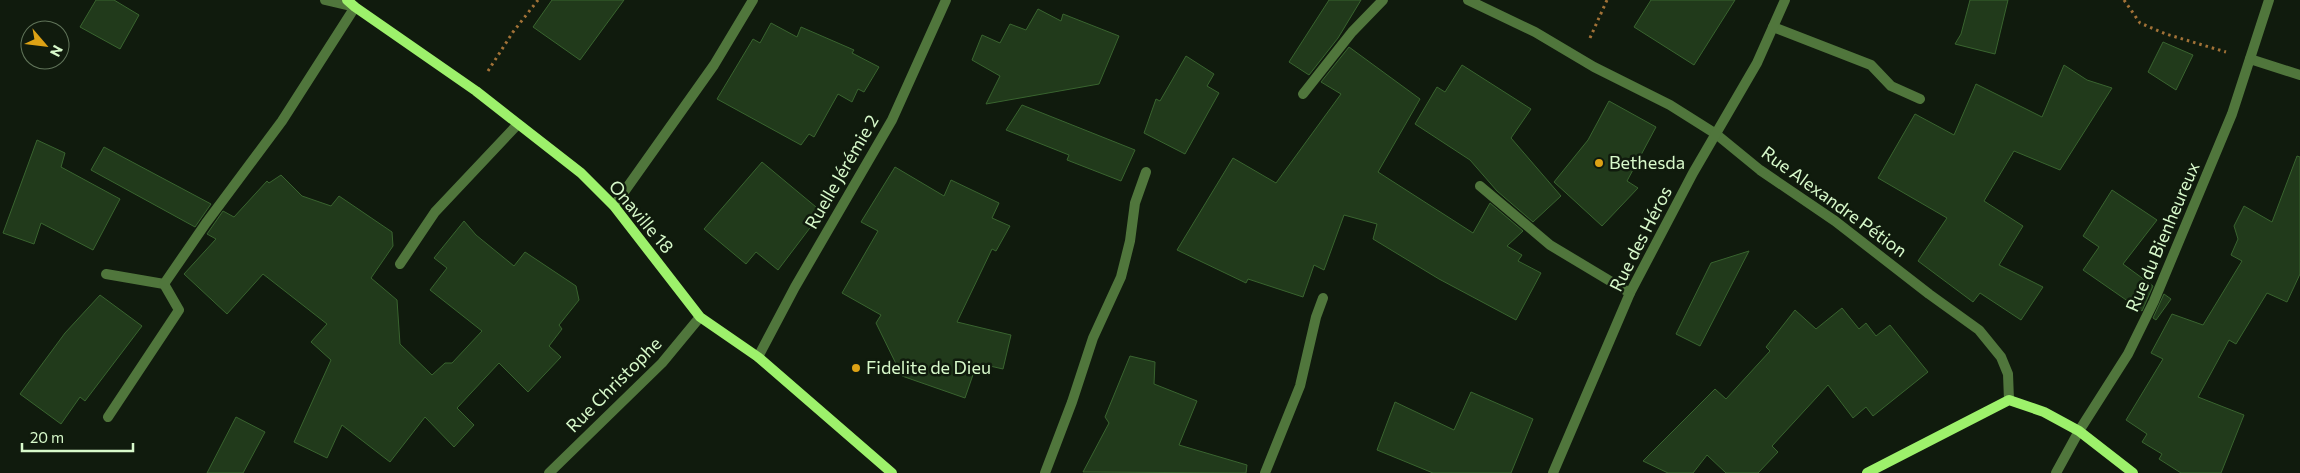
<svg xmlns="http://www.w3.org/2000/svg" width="2300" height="473" viewBox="0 0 2300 473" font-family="Commissioner,sans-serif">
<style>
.building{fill:#213a1b;stroke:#39642f}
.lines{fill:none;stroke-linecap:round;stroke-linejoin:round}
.path{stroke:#a27237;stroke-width:3;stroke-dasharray:2.5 4;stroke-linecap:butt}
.lane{stroke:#50763c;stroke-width:10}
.street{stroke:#50763c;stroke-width:10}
.secondary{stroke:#9df16b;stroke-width:10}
.poi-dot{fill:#dda215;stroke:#101b0d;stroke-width:2}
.labels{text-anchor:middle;stroke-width:5;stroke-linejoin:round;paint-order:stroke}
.poi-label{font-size:18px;fill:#d8facb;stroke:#101b0d;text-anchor:start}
.street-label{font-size:18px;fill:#d8facb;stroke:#101b0d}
</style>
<rect width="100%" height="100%" fill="#101b0d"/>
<g class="building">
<path d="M 96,0 L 114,0 L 139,15 L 120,49 L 80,27 Z"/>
<path d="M 552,0 L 624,0 L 580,60 L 533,27 Z"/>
<path d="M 1329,0 L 1361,0 L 1338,38 L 1309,75 L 1289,62 Z"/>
<path d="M 1651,0 L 1735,0 L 1694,65 L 1634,27 Z"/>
<path d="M 1970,0 L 2008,0 L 1995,54 L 1955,44 L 1961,34 Z"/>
<path d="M 1038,9 L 1061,21 L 1063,14 L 1119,36 L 1099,84 L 986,104 L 1000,76 L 972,60 L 982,35 L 1000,43 L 1010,24 L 1026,30 Z"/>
<path d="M 771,23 L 797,37 L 801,27 L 854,50 L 852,53 L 879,67 L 864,92 L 858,89 L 852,102 L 838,94 L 814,137 L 809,134 L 801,145 L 717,99 L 753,39 L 760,43 Z"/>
<path d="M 2163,42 L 2193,55 L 2176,90 L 2148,72 Z"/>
<path d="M 1349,47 L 1420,99 L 1378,172 L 1473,233 L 1490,203 L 1523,231 L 1507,246 L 1522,255 L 1518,261 L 1541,273 L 1516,320 L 1439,279 L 1373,239 L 1377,224 L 1344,215 L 1324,270 L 1314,265 L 1303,297 L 1248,279 L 1246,283 L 1177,250 L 1233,158 L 1276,183 L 1341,94 L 1321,82 Z"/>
<path d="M 1186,56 L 1214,74 L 1207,86 L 1219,93 L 1185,154 L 1144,133 L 1156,99 L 1160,101 Z"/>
<path d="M 1462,65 L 1531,109 L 1511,138 L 1561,196 L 1533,222 L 1497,191 L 1470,160 L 1415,124 L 1437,87 L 1445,92 Z"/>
<path d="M 2064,65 L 2087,80 L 2112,88 L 2060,170 L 2014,151 L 1984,201 L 2023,226 L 1999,265 L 2043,287 L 2021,320 L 1980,293 L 1973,302 L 1918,261 L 1947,218 L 1878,178 L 1915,114 L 1954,135 L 1976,84 L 2042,117 Z"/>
<path d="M 1609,101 L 1656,127 L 1627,181 L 1638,188 L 1602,226 L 1554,182 L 1588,140 Z"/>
<path d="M 1022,105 L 1135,150 L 1121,181 L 1067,160 L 1069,155 L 1006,130 Z"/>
<path d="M 37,140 L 65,153 L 61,167 L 120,199 L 93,250 L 41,223 L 34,244 L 3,233 Z"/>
<path d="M 104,147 L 211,204 L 195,227 L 91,170 Z"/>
<path d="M 2297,156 L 2300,157 L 2300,274 L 2287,302 L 2267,293 L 2236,344 L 2229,340 L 2198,397 L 2244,415 L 2221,473 L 2181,473 L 2159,459 L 2162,454 L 2142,442 L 2147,434 L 2126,420 L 2163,359 L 2151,353 L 2172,314 L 2203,325 L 2242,261 L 2231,255 L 2238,239 L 2234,226 L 2244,206 L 2272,222 Z"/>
<path d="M 762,162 L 822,212 L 778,270 L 756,252 L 746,264 L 704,229 Z"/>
<path d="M 895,167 L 944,196 L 951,180 L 999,203 L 992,218 L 1010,226 L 996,251 L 992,249 L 957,322 L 1011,335 L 1003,369 L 977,363 L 965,398 L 902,376 L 876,323 L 881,315 L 842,293 L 878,231 L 861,222 Z"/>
<path d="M 281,175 L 302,196 L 331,206 L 339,196 L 392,232 L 393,246 L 371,278 L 397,300 L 400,344 L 432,375 L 445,363 L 452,363 L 482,331 L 430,290 L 447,268 L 434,258 L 464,221 L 476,235 L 514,266 L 525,252 L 576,286 L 579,300 L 559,325 L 562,329 L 549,346 L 561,357 L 528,392 L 499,363 L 457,408 L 474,425 L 454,447 L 425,417 L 390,462 L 342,425 L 327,458 L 294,442 L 331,360 L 311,342 L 327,324 L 263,274 L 227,314 L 184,274 L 216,239 L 207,234 L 223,211 L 234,217 L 267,181 L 269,183 Z"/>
<path d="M 2112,190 L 2157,220 L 2123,264 L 2153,286 L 2142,311 L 2083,270 L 2099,247 L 2083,236 Z"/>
<path d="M 1749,251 L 1700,346 L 1676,334 L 1711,263 Z"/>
<path d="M 2164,294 L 2171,299 L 2156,320 L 2153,318 Z"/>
<path d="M 100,295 L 142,326 L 85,401 L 80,397 L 61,424 L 20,394 L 65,333 Z"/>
<path d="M 1842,308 L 1859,329 L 1866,323 L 1876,336 L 1890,325 L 1928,372 L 1873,416 L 1866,407 L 1853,418 L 1828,385 L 1772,446 L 1778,452 L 1758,473 L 1726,473 L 1707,455 L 1693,473 L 1668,473 L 1643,461 L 1715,389 L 1726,399 L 1770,351 L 1766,347 L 1795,310 L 1816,329 Z"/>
<path d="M 1130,356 L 1155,362 L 1154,384 L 1197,401 L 1179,445 L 1247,465 L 1246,473 L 1083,472 L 1109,423 L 1105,417 Z"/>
<path d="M 1471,392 L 1533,419 L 1511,473 L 1433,473 L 1377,450 L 1395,402 L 1454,430 Z"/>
<path d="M 236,417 L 265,432 L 243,473 L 207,473 Z"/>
</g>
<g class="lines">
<g class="path">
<path d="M 2124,0 L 2140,23 L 2166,34 L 2226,52"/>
<path d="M 1590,38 L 1607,0"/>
<path d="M 488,71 L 513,32 L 538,0"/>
</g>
<g class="lane">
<path d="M 1773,27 L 1871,65 L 1891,86 L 1920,99"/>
<path d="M 2250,59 L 2300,75"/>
<path d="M 1480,186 L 1550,245 L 1630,293"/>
<path d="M 400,264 L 435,212 L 517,125"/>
<path d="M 106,274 L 164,284"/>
<path d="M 1045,473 L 1072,402 L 1093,338 L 1121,277 L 1130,241 L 1135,203 L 1146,172"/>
</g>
<g class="street">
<path d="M 1468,0 L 1535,32 L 1594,67 L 1670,105 L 1716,134 L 1760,170 L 1835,221 L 1929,294 L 1979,330 L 2001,357 L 2008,374 L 2009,400"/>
<path d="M 1303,94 L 1352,32 L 1383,0"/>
<path d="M 614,206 L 714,65 L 753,0"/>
<path d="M 758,357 L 795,287 L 892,120 L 946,0"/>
<path d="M 108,417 L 179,310 L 164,284 L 206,223 L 282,121 L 355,7 L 325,0"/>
<path d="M 549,473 L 662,363 L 700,317"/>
<path d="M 1265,473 L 1300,386 L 1316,317 L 1323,298"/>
<path d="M 1553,473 L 1630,293 L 1693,173 L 1757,63 L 1785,0"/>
<path d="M 2056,473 L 2079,431 L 2128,354 L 2154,301 L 2232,114 L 2269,0"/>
</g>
<g class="secondary">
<path d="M 347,0 L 355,7 L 476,91 L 581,173 L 614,206 L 700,317 L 758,357 L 892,473"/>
<path d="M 1867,473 L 2009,400 L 2044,412 L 2079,431 L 2133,473"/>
</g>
</g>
<g class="poi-dot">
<circle cx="1599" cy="163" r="5"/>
<circle cx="856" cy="368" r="5"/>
</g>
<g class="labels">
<g class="poi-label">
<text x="1609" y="169">Bethesda</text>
<text x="866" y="374">Fidelite de Dieu</text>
</g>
<g class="street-label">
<text transform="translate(842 172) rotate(-60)" y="6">Ruelle Jérémie 2</text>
<text transform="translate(1834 202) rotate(36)" y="6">Rue Alexandre Pétion</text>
<text transform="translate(641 217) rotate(50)" y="6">Onaville 18</text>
<text transform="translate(2163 237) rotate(-67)" y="6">Rue du Bienheureux</text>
<text transform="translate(1641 239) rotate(-63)" y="6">Rue des Héros</text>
<text transform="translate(614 385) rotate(-45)" y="6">Rue Christophe</text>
</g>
</g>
<g transform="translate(45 45) rotate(118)"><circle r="24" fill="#101b0d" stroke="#607459"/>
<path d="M0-4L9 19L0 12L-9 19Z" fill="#dda215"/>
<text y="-8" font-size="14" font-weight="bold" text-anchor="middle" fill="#d8facb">N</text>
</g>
<path d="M22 443v8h111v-8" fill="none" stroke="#d8facb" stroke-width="2.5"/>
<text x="30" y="443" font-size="15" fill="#d8facb" stroke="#101b0d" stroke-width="4" paint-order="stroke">20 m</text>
</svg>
